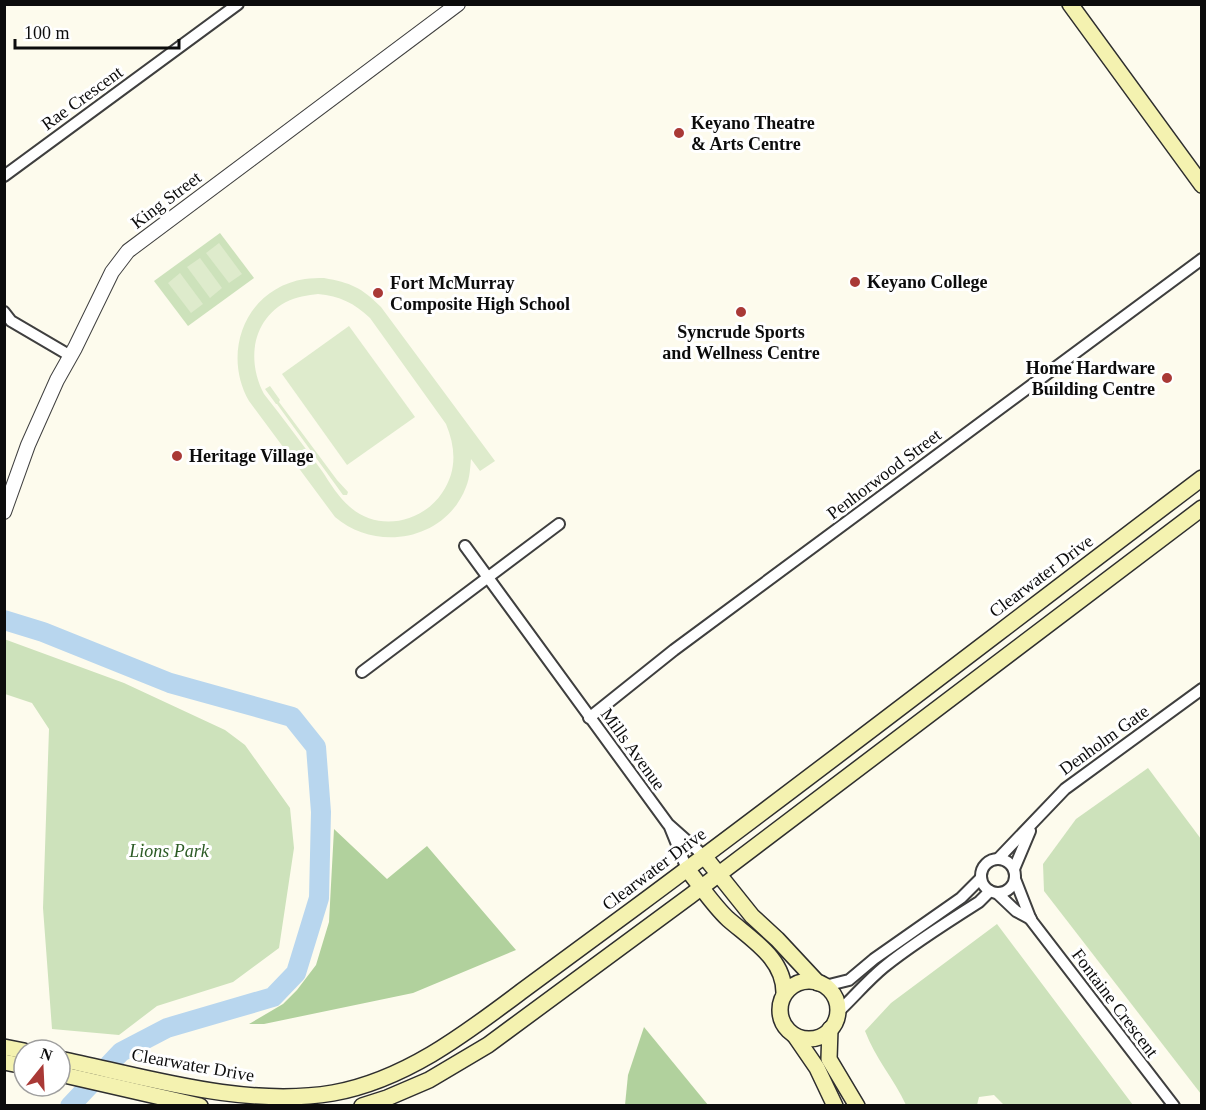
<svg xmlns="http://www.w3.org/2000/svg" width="1206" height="1110" viewBox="0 0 1206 1110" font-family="'Times New Roman',serif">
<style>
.green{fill:#cde2bb}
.forest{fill:#b1d19d}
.pitch{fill:#deebcc;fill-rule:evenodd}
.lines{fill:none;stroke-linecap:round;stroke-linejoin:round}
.river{stroke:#b8d6ee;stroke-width:20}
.minor-casing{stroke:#3f3f3f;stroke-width:14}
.tertiary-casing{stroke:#3f3f3f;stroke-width:16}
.secondary-casing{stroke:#2e2e2e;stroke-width:18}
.minor{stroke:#fff;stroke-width:10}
.tertiary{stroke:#fff;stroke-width:14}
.secondary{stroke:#f4f2b0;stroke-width:15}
.poi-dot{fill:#a93936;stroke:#fff;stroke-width:2}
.labels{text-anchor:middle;stroke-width:6;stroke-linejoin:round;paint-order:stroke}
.street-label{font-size:18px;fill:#0c0c0c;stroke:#fff}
.poi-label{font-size:18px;font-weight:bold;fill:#0c0c0c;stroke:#fff;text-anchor:start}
.park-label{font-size:18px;font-style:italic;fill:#2c5b25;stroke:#fff}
</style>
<rect width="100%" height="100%" fill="#fdfbed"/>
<g class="green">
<path d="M 220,233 L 254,278 L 188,326 L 154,281 Z"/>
<path d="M 4,639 L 124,683 L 225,730 L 245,745 L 290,808 L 294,848 L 279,948 L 233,982 L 157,1006 L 119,1035 L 52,1029 L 43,908 L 49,729 L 32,703 L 5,694 Z"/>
<path d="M 1148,768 L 1201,839 L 1201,1094 L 1044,891 L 1043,864 L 1076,819 Z"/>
<path d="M 997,924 L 1133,1105 L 1004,1105 L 994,1095 L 979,1097 L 977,1105 L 906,1105 C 894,1079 875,1058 865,1031 L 891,1003 Z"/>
</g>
<g class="forest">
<path d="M 334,829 L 387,879 L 427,846 L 516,950 L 413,993 L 264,1024 L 249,1024 L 283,1004 L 297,990 L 316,965 L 329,922 Z"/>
<path d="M 644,1027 L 708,1105 L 625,1105 L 628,1075 Z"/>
</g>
<g class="pitch">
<path d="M 219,243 L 242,274 L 229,283 L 206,253 Z"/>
<path d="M 200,258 L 222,288 L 210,298 L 187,267 Z"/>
<path d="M 180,273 L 203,304 L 191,313 L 168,283 Z"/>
<path d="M 324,278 C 351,283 361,287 381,307 L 495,461 L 480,471 L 471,459 C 470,468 470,478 466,487 C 446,540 377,553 335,517 L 249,401 C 221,352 246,288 305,279 C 311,278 318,278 324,278 ZM 318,294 C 340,296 354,303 370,318 L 446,424 C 456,448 457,471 442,493 C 422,523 378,532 350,507 C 339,498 330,483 322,471 C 303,445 284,419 264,394 C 247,362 251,321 286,302 C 296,297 308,295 318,294 Z"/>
<path d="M 349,326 L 415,417 L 347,465 L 282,374 Z"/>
<path d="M 270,386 L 280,400 L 279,402 L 337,480 L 348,492 L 347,495 L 343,495 L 277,404 L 276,404 L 265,389 Z"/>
</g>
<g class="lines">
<path class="river" d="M 4,620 L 43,632 L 170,683 L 292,717 L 316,747 L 321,812 L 319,898 L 296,973 L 273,997 L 167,1028 L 121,1052 L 70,1106"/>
<g class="minor-casing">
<g id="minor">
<path d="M 4,176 L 238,4"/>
<path d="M 4,312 L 11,321 L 69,355"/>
<path d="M 465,546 L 668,824 L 704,856"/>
<path d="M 362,672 L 559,524"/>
<path d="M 589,718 L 674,650 L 1202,259"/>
<path d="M 670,827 L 687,869"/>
<path d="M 998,859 L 1065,789 L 1202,689"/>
<circle cx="998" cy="876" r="17"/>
<path d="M 1014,869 L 1030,831"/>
<path d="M 1015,879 L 1031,920 L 1174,1106"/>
<path d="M 997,893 L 1016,911 L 1031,919"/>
<path d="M 825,986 L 849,980 L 874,959 L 961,898 L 981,878"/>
<path d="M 838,1012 C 854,997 867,981 884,967 C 911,945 949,921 979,902 L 990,891"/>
</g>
</g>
<g class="tertiary-casing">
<path id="tertiary" d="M 4,512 L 28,445 L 57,380 L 75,348 L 112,272 L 128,251 L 458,4"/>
</g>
<g class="secondary-casing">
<g id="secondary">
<path d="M 1070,4 L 1202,185"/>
<path d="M 704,856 L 752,916 L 777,939 L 818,983"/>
<path d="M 687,869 C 700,885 713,905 728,919 C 752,940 785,959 784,994"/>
<circle cx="809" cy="1010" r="29"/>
<path d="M 830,1029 L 829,1059 L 857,1106"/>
<path d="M 795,1036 L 817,1068 L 835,1106"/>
<path d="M 4,1047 L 24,1051"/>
<path d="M 60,1059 C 146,1077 245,1108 333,1093 C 405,1080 465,1034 522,991 C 560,963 598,935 636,907 C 826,766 1013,621 1202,478"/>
<path d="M 4,1062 L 24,1066"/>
<path d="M 60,1074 L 200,1106"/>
<path d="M 362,1106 L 387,1098 L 429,1080 L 488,1045 L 690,896 L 1202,508"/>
</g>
</g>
<use href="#minor" class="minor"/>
<use href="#tertiary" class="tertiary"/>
<use href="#secondary" class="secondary"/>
</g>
<g class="poi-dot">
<circle cx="679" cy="133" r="6"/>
<circle cx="855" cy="282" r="6"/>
<circle cx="378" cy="293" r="6"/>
<circle cx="741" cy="312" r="6"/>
<circle cx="1167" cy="378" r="6"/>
<circle cx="177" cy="456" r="6"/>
</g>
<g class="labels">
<g class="street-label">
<text transform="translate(82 98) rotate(-36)" y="6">Rae Crescent</text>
<text transform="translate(166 200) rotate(-37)" y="6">King Street</text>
<text transform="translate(884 474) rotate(-37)" y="6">Penhorwood Street</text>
<text transform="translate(1041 576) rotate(-37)" y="6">Clearwater Drive</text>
<text transform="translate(1104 740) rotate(-36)" y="6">Denholm Gate</text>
<text transform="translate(633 749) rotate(54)" y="6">Mills Avenue</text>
<text transform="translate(654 869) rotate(-37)" y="6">Clearwater Drive</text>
<text transform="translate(1115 1003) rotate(53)" y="6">Fontaine Crescent</text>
<text transform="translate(193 1065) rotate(10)" y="6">Clearwater Drive</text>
</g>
<g class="poi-label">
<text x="691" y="129">Keyano Theatre<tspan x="691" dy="21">&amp; Arts Centre</tspan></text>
<text x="867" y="288">Keyano College</text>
<text x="390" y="289">Fort McMurray<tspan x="390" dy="21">Composite High School</tspan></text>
<text x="741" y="338" text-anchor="middle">Syncrude Sports<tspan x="741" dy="21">and Wellness Centre</tspan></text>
<text x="1155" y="374" text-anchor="end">Home Hardware<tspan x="1155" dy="21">Building Centre</tspan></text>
<text x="189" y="462">Heritage Village</text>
</g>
<g class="park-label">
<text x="169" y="857">Lions Park</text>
</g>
</g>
<rect width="1206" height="1110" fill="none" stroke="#0c0c0c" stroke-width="12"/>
<g transform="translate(42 1068) rotate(18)"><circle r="28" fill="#ffffff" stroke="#9e9e9e" stroke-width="1.5"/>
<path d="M0-4.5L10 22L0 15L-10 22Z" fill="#a93936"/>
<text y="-9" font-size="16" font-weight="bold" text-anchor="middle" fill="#0c0c0c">N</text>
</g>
<path d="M15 39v9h164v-9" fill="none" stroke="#0c0c0c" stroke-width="3"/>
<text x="24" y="39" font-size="18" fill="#0c0c0c" stroke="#ffffff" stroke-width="4.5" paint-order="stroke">100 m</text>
</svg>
